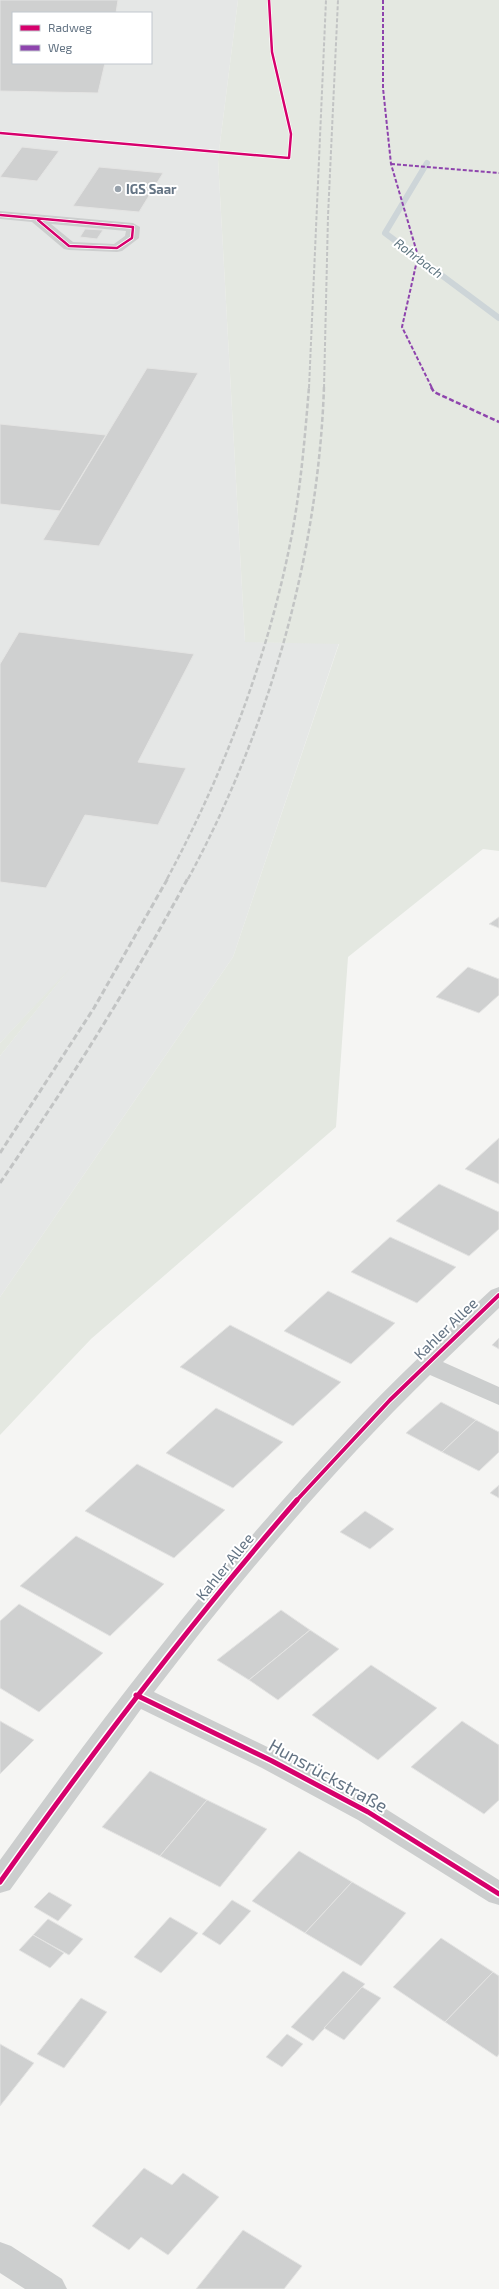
<svg xmlns="http://www.w3.org/2000/svg" width="499" height="2289" viewBox="0 0 499 2289" font-family="'Exo 2',sans-serif">
<style>
.built{fill:#e5e7e6;fill-rule:evenodd}
.green{fill:#e4e8e1}
.lines{fill:none;stroke-linecap:round;stroke-linejoin:round}
.stream{stroke:#cdd5d8;stroke-width:6}
.building{fill:#cfd0d0;stroke:#e4e4e3}
.street{fill:#cccece;fill-rule:evenodd}
.rail-far2{stroke:#c2c4c4;stroke-width:2;stroke-dasharray:4 2;stroke-linecap:butt}
.rail-far1{stroke:#c2c4c4;stroke-width:2.5;stroke-dasharray:5 2.5;stroke-linecap:butt}
.rail{stroke:#c2c4c4;stroke-width:3;stroke-dasharray:6 3;stroke-linecap:butt}
.quiet-far1{stroke:#8e44ad;stroke-width:2;stroke-dasharray:4 2;stroke-linecap:butt}
.quiet{stroke:#8e44ad;stroke-width:2.5;stroke-dasharray:5 2.5;stroke-linecap:butt}
.cycleway-far2-casing{stroke:#fff;stroke-width:4}
.cycleway-far1-casing{stroke:#fff;stroke-width:6}
.cycleway-casing{stroke:#fff;stroke-width:8}
.cycleway-far2{stroke:#d6006c;stroke-width:2.5}
.cycleway-far1{stroke:#d6006c;stroke-width:4}
.cycleway{stroke:#d6006c;stroke-width:5}
.poi-dot{fill:#97a1ab;stroke:#fff;stroke-width:1.5}
.labels{text-anchor:middle;stroke-width:4;stroke-linejoin:round;paint-order:stroke}
.far-poi-label{font-size:13px;font-weight:bold;fill:#647484;stroke:#fff;text-anchor:start}
.far-water-label{font-size:13px;font-style:italic;fill:#5f7681;stroke:#fff}
.street-label{font-size:15px;fill:#647484;stroke:#fff}
.near-street-label{font-size:18px;fill:#647484;stroke:#fff}
</style>
<rect width="100%" height="100%" fill="#f5f5f3"/>
<path class="built" d="M 0,0 L 238,0 L 218,159 L 245,642 L 339,643 L 233,957 L 0,1297 L 0,1056 L 65,974 L 0,1043 ZM 13,13 L 151,13 L 151,63 L 13,63 Z"/>
<g class="green">
<path d="M 238,0 L 499,0 L 499,851 L 483,849 L 348,957 L 336,1127 L 91,1339 L 0,1435 L 0,1297 L 233,957 L 339,644 L 245,642 L 218,159 Z"/>
<path d="M 70,968 L 0,1056 L 0,1043 Z"/>
</g>
<g class="lines">
<path class="stream" d="M 427,163 L 385,233 L 499,318"/>
</g>
<g class="building">
<path d="M 0,0 L 118,0 L 116,13 L 13,13 L 13,63 L 105,63 L 98,93 L 0,91 Z"/>
<path d="M 22,147 L 59,151 L 37,181 L 0,177 Z"/>
<path d="M 99,167 L 163,173 L 139,212 L 73,206 Z"/>
<path d="M 85,229 L 103,230 L 97,239 L 80,237 Z"/>
<path d="M 147,368 L 198,373 L 99,546 L 43,540 Z"/>
<path d="M 0,424 L 106,435 L 60,511 L 0,504 Z"/>
<path d="M 19,632 L 194,654 L 138,762 L 186,768 L 158,825 L 85,815 L 46,888 L 0,882 L 0,664 Z"/>
<path d="M 499,917 L 499,928 L 489,924 Z"/>
<path d="M 468,967 L 499,979 L 499,995 L 479,1013 L 436,997 Z"/>
<path d="M 499,1138 L 499,1184 L 465,1169 Z"/>
<path d="M 439,1184 L 499,1212 L 499,1229 L 469,1256 L 396,1221 Z"/>
<path d="M 390,1237 L 456,1267 L 417,1303 L 351,1272 Z"/>
<path d="M 328,1291 L 395,1323 L 351,1364 L 284,1331 Z"/>
<path d="M 230,1325 L 341,1382 L 293,1426 L 180,1367 Z"/>
<path d="M 499,1338 L 499,1349 L 492,1345 Z"/>
<path d="M 441,1402 L 476,1420 L 442,1452 L 406,1433 Z"/>
<path d="M 216,1408 L 283,1442 L 233,1488 L 166,1453 Z"/>
<path d="M 476,1420 L 499,1432 L 499,1452 L 479,1471 L 442,1452 Z"/>
<path d="M 137,1464 L 225,1510 L 174,1558 L 85,1511 Z"/>
<path d="M 499,1485 L 499,1498 L 490,1493 Z"/>
<path d="M 365,1511 L 394,1529 L 370,1549 L 340,1532 Z"/>
<path d="M 76,1536 L 164,1584 L 110,1636 L 20,1586 Z"/>
<path d="M 19,1604 L 103,1653 L 39,1712 L 0,1688 L 0,1621 Z"/>
<path d="M 281,1610 L 310,1630 L 249,1680 L 217,1660 Z"/>
<path d="M 310,1630 L 339,1649 L 278,1700 L 249,1680 Z"/>
<path d="M 371,1665 L 437,1708 L 378,1760 L 312,1715 Z"/>
<path d="M 0,1721 L 34,1740 L 0,1774 Z"/>
<path d="M 462,1721 L 499,1745 L 499,1800 L 484,1814 L 411,1767 Z"/>
<path d="M 150,1771 L 207,1800 L 160,1856 L 102,1827 Z"/>
<path d="M 207,1800 L 267,1829 L 220,1887 L 160,1856 Z"/>
<path d="M 299,1851 L 352,1882 L 305,1933 L 252,1901 Z"/>
<path d="M 352,1882 L 406,1913 L 361,1966 L 305,1933 Z"/>
<path d="M 49,1892 L 72,1905 L 58,1921 L 34,1907 Z"/>
<path d="M 232,1900 L 251,1911 L 220,1945 L 202,1934 Z"/>
<path d="M 170,1917 L 198,1933 L 161,1973 L 134,1957 Z"/>
<path d="M 48,1919 L 83,1939 L 69,1955 L 33,1935 Z"/>
<path d="M 33,1935 L 64,1953 L 50,1968 L 19,1950 Z"/>
<path d="M 441,1938 L 493,1972 L 445,2022 L 393,1987 Z"/>
<path d="M 343,1971 L 365,1984 L 313,2041 L 291,2027 Z"/>
<path d="M 493,1972 L 499,1976 L 499,2054 L 497,2057 L 445,2022 Z"/>
<path d="M 362,1987 L 381,1998 L 344,2040 L 324,2028 Z"/>
<path d="M 81,1998 L 107,2012 L 64,2068 L 37,2054 Z"/>
<path d="M 287,2034 L 303,2044 L 282,2067 L 266,2057 Z"/>
<path d="M 0,2044 L 34,2063 L 0,2106 Z"/>
<path d="M 144,2168 L 172,2185 L 183,2173 L 219,2197 L 168,2255 L 141,2237 L 129,2250 L 92,2226 Z"/>
<path d="M 243,2230 L 302,2266 L 284,2289 L 196,2289 Z"/>
</g>
<g class="lines">
<g class="street">
<path d="M 0,211 L 133,223 L 140,227 L 139,238 L 122,251 L 117,252 L 69,250 L 64,249 L 32,222 L 0,219 ZM 51,224 L 126,231 L 125,236 L 114,244 L 73,242 Z"/>
<path d="M 499,1287 L 499,1308 L 443,1362 L 499,1387 L 499,1405 L 430,1375 C 330,1473 239,1581 154,1692 L 282,1754 L 378,1804 L 499,1880 L 499,1905 L 489,1902 L 358,1820 L 262,1768 L 141,1709 L 10,1890 L 0,1893 L 0,1860 C 108,1710 220,1564 347,1430 C 393,1381 442,1335 491,1290 Z"/>
<path d="M 0,2242 L 11,2246 L 62,2279 L 67,2289 L 25,2289 L 0,2273 Z"/>
</g>
<g class="rail-far2">
<path d="M 309,388 L 326,0"/>
<path d="M 324,388 L 328,216 L 338,0"/>
</g>
<g class="rail-far1">
<path d="M 167,879 C 225,771 269,654 292,534 C 301,485 305,436 309,387"/>
<path d="M 188,879 C 269,729 318,557 324,387"/>
</g>
<g class="rail">
<path d="M 0,1153 L 94,1008 L 168,878"/>
<path d="M 0,1183 C 68,1084 131,984 188,878"/>
</g>
<g class="quiet-far1">
<path d="M 383,0 L 383,88 L 391,164 L 418,256 L 402,327 L 432,388"/>
<path d="M 391,164 L 499,173"/>
</g>
<path class="quiet" d="M 431,387 L 434,392 L 499,422"/>
<g class="cycleway-far2-casing">
<g id="cycleway-far2">
<path d="M 0,133 L 289,158 L 291,134 L 272,52 L 269,0"/>
<path d="M 0,215 L 133,227 L 132,238 L 117,248 L 69,246 L 38,220"/>
</g>
</g>
<g class="cycleway-far1-casing">
<path id="cycleway-far1" d="M 296,1501 L 390,1400 L 499,1295"/>
</g>
<g class="cycleway-casing">
<g id="cycleway">
<path d="M 136,1695 L 272,1761 L 368,1812 L 499,1894"/>
<path d="M 0,1882 C 94,1750 191,1622 297,1500"/>
</g>
</g>
<use href="#cycleway-far2" class="cycleway-far2"/>
<use href="#cycleway-far1" class="cycleway-far1"/>
<use href="#cycleway" class="cycleway"/>
</g>
<circle class="poi-dot" cx="118" cy="189" r="4"/>
<g class="labels">
<g class="far-poi-label">
<text x="126" y="194">IGS Saar</text>
</g>
<g class="far-water-label">
<text transform="translate(419 258) rotate(37)" y="5">Rohrbach</text>
</g>
<g class="street-label">
<text transform="translate(446 1329) rotate(-44)" y="5">Kahler Allee</text>
<text transform="translate(225 1567) rotate(-51)" y="5">Kahler Allee</text>
</g>
<g class="near-street-label">
<text transform="translate(328 1776) rotate(29)" y="6">Hunsrückstraße</text>
</g>
</g>
<rect x="12" y="12" width="140" height="52" fill="#ffffff" stroke="#c1c7ce"/>
<rect x="20" y="25" width="20" height="6" fill="#d6006c" stroke="#c1c7ce"/>
<text x="48" y="32" font-size="12" fill="#647484">Radweg</text>
<rect x="20" y="45" width="20" height="6" fill="#8e44ad" stroke="#c1c7ce"/>
<text x="48" y="52" font-size="12" fill="#647484">Weg</text>
</svg>
